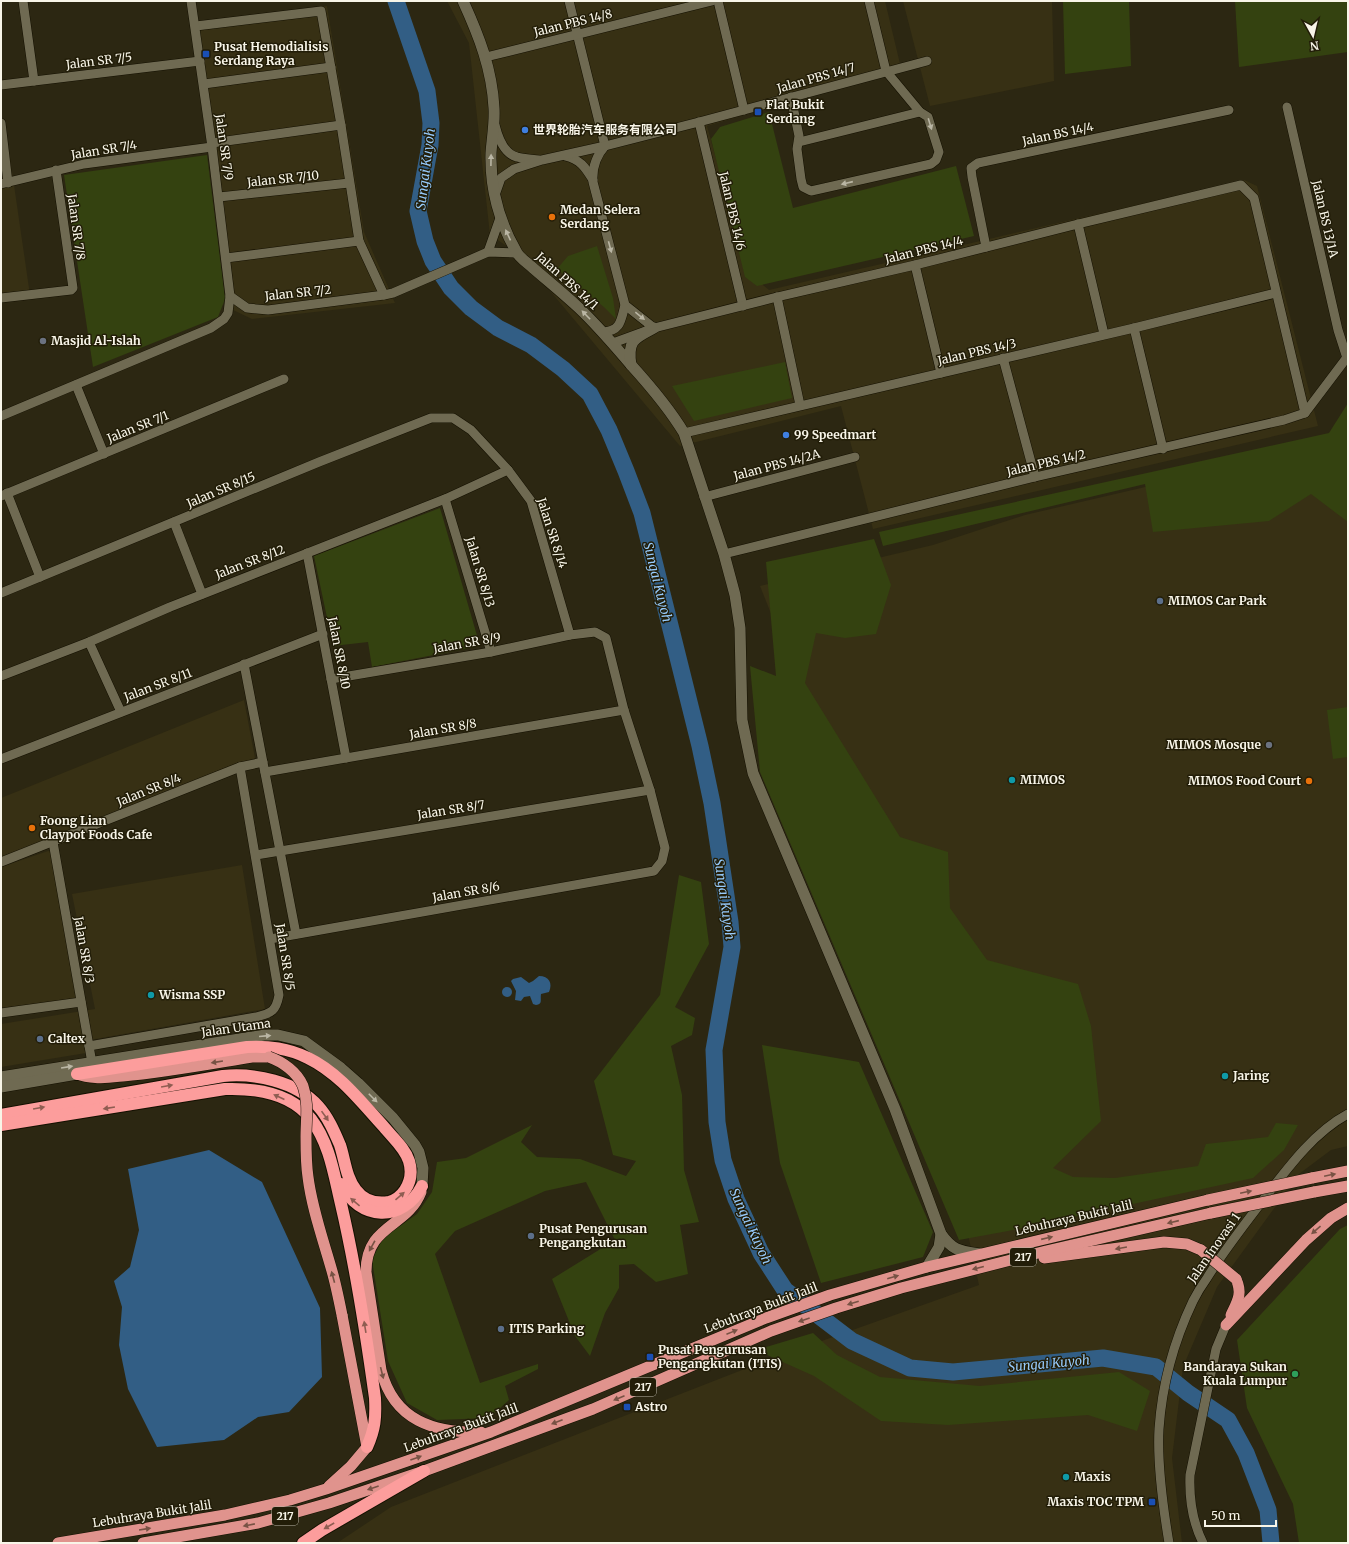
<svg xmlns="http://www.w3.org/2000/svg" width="1349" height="1544" viewBox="0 0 1349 1544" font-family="Merriweather,'Noto Sans SC',serif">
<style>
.built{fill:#373014}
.green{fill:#344210}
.water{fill:#325e85}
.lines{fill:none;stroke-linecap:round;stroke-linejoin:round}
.river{stroke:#325e85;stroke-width:17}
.minor-casing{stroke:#141000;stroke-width:10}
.tertiary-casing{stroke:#141000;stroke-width:12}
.trunk-casing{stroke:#141000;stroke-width:12}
.motorway-casing{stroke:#141000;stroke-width:14}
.minor{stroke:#6f6a52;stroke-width:9}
.tertiary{stroke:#6f6a52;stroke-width:11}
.trunk{stroke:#e0938d;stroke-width:11}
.motorway{stroke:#fc9d9c;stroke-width:12}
.trunk-bridge-casing{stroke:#141000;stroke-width:12;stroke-linecap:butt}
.trunk-bridge{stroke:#e0938d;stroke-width:11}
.oneway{fill:#bab6a4}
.oneway2{fill:#775244}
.oneway3{fill:#8f5d52}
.transit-dot{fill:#1a4fb4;stroke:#221d08;stroke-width:1.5}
.shop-dot{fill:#3f7fe0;stroke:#221d08;stroke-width:1.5}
.food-dot{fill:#e8710a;stroke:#221d08;stroke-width:1.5}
.worship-dot{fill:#6b7280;stroke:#221d08;stroke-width:1.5}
.service-dot{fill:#5c6f8a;stroke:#221d08;stroke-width:1.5}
.culture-dot{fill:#0f9aa8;stroke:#221d08;stroke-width:1.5}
.leisure-dot{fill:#2e9e5b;stroke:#221d08;stroke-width:1.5}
.labels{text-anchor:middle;stroke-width:3;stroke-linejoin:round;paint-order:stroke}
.shield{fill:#221d08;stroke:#b8b4a5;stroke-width:1}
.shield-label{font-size:11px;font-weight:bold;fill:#f8f5e8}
.street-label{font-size:12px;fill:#f8f5e8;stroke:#221d08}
.poi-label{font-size:12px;font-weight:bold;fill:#f8f5e8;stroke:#221d08;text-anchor:start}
.water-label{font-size:13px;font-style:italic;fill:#96cafb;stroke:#221d08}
</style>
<rect width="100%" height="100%" fill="#2c2712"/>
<g class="built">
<path d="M 447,1 L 885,1 L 901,68 L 707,126 L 748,273 L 769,290 L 1244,180 L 1257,186 L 1318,426 L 873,529 L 841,406 L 680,446 L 520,255 L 490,235 L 469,43 Z"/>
<path d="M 903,1 L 1052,1 L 1054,81 L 930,106 Z"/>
<path d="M 327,6 L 364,232 L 395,303 L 252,319 L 231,309 L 191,25 Z"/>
<path d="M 6,130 L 30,295 L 1,299 L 1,131 Z"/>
<path d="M 1348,422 L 1348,1146 L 1331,1150 L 1299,1174 L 1217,1287 L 1183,1367 L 1172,1458 L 1182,1543 L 337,1543 L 391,1507 L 760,1363 L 979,1285 L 963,1211 L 832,766 L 760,586 L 933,545 L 1025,515 L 1330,444 Z"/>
<path d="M 244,700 L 255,758 L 1,859 L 1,798 Z"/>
<path d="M 57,848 L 84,1004 L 1,1017 L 1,867 Z"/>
<path d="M 242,865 L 265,1009 L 84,1041 L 86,1053 L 1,1067 L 1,1024 L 95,1009 L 72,894 Z"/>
</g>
<g class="green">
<path d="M 1063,1 L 1129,1 L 1131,66 L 1065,74 Z"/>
<path d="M 1235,1 L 1348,1 L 1348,52 L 1239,67 Z"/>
<path d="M 769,112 L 793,208 L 956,166 L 974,236 L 757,286 L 745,277 L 711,139 L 720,127 Z"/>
<path d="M 207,155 L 225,299 L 218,317 L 93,367 L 64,175 Z"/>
<path d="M 597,246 L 613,298 L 616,319 L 604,307 L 557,269 L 568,256 Z"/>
<path d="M 785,362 L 792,398 L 694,421 L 672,386 Z"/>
<path d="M 1348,403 L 1348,522 L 1311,494 L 1269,521 L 1153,532 L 1145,484 L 883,546 L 879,532 L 1329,433 Z"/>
<path d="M 440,508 L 480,646 L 372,667 L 368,642 L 333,646 L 314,556 Z"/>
<path d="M 874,539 L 891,585 L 876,634 L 845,638 L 816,633 L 805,683 L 900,837 L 948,852 L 950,908 L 987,960 L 1078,984 L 1091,1026 L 1101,1121 L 1053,1168 L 1073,1177 L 1115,1178 L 1198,1166 L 1206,1144 L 1268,1137 L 1276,1123 L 1298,1125 L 1284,1150 L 1253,1178 L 1008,1231 L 959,1240 L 760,772 L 750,666 L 776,676 L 766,562 Z"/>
<path d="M 1348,707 L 1348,757 L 1333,759 L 1327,710 Z"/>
<path d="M 679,875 L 701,882 L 709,944 L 675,1007 L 695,1018 L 692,1035 L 671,1046 L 682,1095 L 684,1170 L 699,1222 L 680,1225 L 688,1274 L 656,1282 L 634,1264 L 619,1265 L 619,1288 L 605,1313 L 590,1356 L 575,1336 L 552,1279 L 615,1240 L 586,1182 L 545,1191 L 455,1231 L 435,1254 L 480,1383 L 538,1364 L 538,1369 L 505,1386 L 509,1400 L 489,1418 L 437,1420 L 407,1403 L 388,1361 L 372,1260 L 383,1238 L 417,1214 L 432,1192 L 437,1162 L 466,1158 L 532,1125 L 521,1142 L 537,1157 L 580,1159 L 626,1176 L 636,1161 L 613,1155 L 594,1081 L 660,995 Z"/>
<path d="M 762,1045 L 859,1062 L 933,1232 L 923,1257 L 821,1283 L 780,1163 Z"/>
<path d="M 1348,1225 L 1348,1543 L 1299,1543 L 1293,1504 L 1247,1408 L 1237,1340 L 1340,1229 Z"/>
<path d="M 813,1333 L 837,1355 L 880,1377 L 980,1386 L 1119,1372 L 1150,1391 L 1137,1431 L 1088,1415 L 948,1425 L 881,1421 L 814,1376 L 756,1350 Z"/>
</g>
<g class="water">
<path d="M 539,976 C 549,976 553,983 549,992 L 541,994 C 540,1000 543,1004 536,1005 L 533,1004 L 530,996 L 524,997 L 521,1001 L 515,1000 L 516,991 L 511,981 L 513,979 L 521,977 L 529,983 L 533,981 Z"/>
<circle cx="507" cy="992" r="5"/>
<path d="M 209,1150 L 262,1182 L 320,1308 L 322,1377 L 289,1412 L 258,1417 L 224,1440 L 157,1447 L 128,1389 L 119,1345 L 122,1307 L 114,1281 L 130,1267 L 139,1230 L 128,1169 Z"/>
</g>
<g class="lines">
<path class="river" d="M 396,1 L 427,91 L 431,123 L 430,145 L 418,211 L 425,241 L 433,261 L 451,288 L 471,308 L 498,328 L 531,345 L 563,369 L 590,394 L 609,430 L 626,471 L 642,513 L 700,746 L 712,803 L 730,922 L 732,947 L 714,1050 L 717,1122 L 723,1160 L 736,1199 L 761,1253 L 785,1290 L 852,1341 L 910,1368 L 953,1372 L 1103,1358 L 1156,1367 L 1188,1393 L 1228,1420 L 1246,1453 L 1268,1510 L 1271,1543"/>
<g class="minor-casing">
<g id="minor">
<path d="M 23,1 L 34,81"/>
<path d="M 569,1 L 605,146"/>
<path d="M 718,1 L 744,110"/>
<path d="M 196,26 L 321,11 L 341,125 L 359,241 L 384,295"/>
<path d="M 486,57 L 712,1"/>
<path d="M 204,84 L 331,67"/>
<path d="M 1,85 L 200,61"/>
<path d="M 791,97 L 799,136 L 797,149 L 801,179 L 803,187 L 811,191 L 931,164 L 936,160 L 939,152 L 928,117 L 920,112 L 886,71 L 869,1"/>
<path d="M 1287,107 L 1338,330 L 1347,358"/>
<path d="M 699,122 L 743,306"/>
<path d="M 1,123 L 8,183"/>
<path d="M 495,125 C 498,137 504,154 517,157 C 524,159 532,159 539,160"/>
<path d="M 799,142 L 920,112"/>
<path d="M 212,143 L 341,125"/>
<path d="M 565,156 C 581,160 585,167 593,180"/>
<path d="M 1,184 L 84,164 L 212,147"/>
<path d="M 495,195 L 501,178 L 514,169 L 542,160 L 605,146 L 699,122 L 927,61"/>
<path d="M 219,197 L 349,183"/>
<path d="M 1078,224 L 1104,334"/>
<path d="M 986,247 L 972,177 L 971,168 L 978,163 L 1229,110"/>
<path d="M 488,252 L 500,218"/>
<path d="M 226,258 L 359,241"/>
<path d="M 915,265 L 941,373"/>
<path d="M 230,296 L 247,308 L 268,310 L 384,295 L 393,293 L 488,252 L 516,253"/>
<path d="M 777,297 L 800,405"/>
<path d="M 1,298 L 71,290 L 73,288 L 56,170"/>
<path d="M 625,305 L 654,328"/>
<path d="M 1134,328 L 1163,449"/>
<path d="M 603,332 C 621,331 621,320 625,305 L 593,182 C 592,168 596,156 605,146"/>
<path d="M 613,343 L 654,328 L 777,297 L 915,265 L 1078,224 L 1241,185 L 1254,198 L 1305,413"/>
<path d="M 1003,358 L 1035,477"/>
<path d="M 76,385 L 104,454"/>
<path d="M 1,416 L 211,328 L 224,319 L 228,313 L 230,296 L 212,147 L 191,1"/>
<path d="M 684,433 L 1134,328 L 1276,293"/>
<path d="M 7,493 L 40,577"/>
<path d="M 1,496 L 284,379"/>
<path d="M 704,497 L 855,457"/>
<path d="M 445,499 L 491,652"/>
<path d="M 174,522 L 202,594"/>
<path d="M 307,553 L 346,758"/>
<path d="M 724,554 L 1035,477 L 1284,420 L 1305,413 L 1348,356"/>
<path d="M 1,593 L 319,462 L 431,418 L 453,418 L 471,430 L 508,470 L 531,501 L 570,635"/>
<path d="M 89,642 L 121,712"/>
<path d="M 244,664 L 296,934"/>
<path d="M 1,676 L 89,642 L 170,607 L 445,499 L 508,470"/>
<path d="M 1,759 L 323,634"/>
<path d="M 265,772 L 624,710"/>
<path d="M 53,842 L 92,1063"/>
<path d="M 256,855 L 650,790"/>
<path d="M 1,862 L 240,767 L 263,762"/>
<path d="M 270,939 L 654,871 L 662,861 L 665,848 L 650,790 L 624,710 L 606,638 L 595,632 L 570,635 L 491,652 L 331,679"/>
<path d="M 1,1013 L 81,1002"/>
<path d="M 89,1046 L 256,1017 C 272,1013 276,1011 279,995 L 240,767"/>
<path d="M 1169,1543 C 1163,1507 1157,1465 1159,1429 C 1162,1385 1174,1341 1193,1301 C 1197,1293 1202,1285 1207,1278 C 1223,1252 1242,1228 1260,1204 C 1284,1173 1312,1133 1348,1114"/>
<path d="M 1203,1543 C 1192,1521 1189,1499 1190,1475 L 1216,1349 L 1226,1325"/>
</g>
</g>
<g class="tertiary-casing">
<g id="tertiary">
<path d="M 463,1 C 479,36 492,69 494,108 C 495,123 492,138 491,153 C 490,188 499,221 516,251 C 519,258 528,263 533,268 C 548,281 564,294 579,308 C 598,326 615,346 632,366 C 651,387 669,408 684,433 L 724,554 L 735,595 L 740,628 L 742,720 L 753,773 L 895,1109 L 941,1234 C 953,1251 960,1251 980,1254"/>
<path d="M 631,365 C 627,340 635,338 654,328"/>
<path d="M 1,1077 L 264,1035 L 278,1035 L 304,1041 L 341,1068 L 358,1083 L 393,1118 L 415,1145 L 419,1152 L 423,1168 L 422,1186"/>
<path d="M 1,1087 L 77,1074"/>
<path d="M 927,1267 L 939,1247 L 941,1234"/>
</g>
</g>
<g class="trunk-casing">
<g id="trunk">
<path d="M 77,1074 C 92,1080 107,1077 123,1076 C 166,1072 209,1064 252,1057 L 269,1057"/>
<path d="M 1312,1178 L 1348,1171"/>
<path d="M 421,1192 C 407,1228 366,1224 366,1272 L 381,1370 C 394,1421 434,1433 481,1432"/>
<path d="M 1314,1192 L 1348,1186"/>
<path d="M 1044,1258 L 1164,1242 L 1187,1244 L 1201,1250"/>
<path d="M 1231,1315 C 1237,1302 1243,1294 1236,1279"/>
<path d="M 1226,1325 L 1306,1240 L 1331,1218 L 1348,1208"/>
<path d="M 329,1486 L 351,1466 L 367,1447 L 342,1315"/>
<path d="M 58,1543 L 225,1515 L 290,1500 L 326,1489 L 491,1432 L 766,1318 L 830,1295 L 927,1267 L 1208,1200"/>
<path d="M 143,1543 L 258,1523 L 329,1503 L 424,1471 L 593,1409 L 771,1331 L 836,1308 L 901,1288 L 1046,1251 L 1211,1213"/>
</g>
</g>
<g class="motorway-casing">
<g id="motorway">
<path d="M 1,1115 L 223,1076 C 254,1073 296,1081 318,1106 C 328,1117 334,1131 340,1145 C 345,1160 346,1178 356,1190 C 364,1201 376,1204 389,1202 C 396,1200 401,1196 405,1190 C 411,1181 412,1171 409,1161 C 405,1148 393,1138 384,1127 C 361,1102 339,1073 308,1058 C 288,1048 269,1046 247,1047 L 77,1074"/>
<path d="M 1,1125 L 225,1089 C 256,1088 291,1093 311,1119 C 330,1144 334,1175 341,1204 C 356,1268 366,1333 375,1398 C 376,1418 375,1429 367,1447"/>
<path d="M 341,1184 C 359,1221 403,1223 422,1186"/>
<path d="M 303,1543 L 322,1530 L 424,1471"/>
</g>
</g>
<use href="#minor" class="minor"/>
<use href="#tertiary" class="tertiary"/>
<use href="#trunk" class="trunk"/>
<use href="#motorway" class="motorway"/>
<g class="trunk-bridge-casing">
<g id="trunk-bridge">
<path d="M 269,1057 C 283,1062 297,1072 303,1086 C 309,1103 306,1120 306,1137 C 306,1150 306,1164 308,1177 C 312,1209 323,1239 332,1271 C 336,1285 339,1300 342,1315"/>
<path d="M 1208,1200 L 1312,1178"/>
<path d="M 1211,1213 L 1314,1192"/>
<path d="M 1201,1250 L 1236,1279"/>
</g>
</g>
<use href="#trunk-bridge" class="trunk-bridge"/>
</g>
<defs><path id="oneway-solid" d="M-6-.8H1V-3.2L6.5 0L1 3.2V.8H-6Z"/></defs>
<g class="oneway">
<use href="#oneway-solid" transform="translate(930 124) rotate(73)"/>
<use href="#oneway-solid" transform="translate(491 160) rotate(-89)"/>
<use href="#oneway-solid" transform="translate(847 183) rotate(167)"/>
<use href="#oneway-solid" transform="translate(508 235) rotate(-115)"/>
<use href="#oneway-solid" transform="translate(610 247) rotate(75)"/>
<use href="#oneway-solid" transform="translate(586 315) rotate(-134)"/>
<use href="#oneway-solid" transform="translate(640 316) rotate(39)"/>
<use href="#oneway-solid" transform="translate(265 1036) rotate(-5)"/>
<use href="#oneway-solid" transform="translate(67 1067) rotate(-9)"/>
<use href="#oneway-solid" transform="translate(373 1098) rotate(45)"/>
</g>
<g class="oneway2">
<use href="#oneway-solid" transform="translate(217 1062) rotate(171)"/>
<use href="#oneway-solid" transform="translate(1330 1175) rotate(-12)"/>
<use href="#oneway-solid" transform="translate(1246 1192) rotate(-12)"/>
<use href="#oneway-solid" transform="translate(1173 1222) rotate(167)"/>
<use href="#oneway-solid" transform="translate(1316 1230) rotate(139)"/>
<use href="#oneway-solid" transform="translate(1047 1238) rotate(-13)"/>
<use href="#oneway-solid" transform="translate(372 1246) rotate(119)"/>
<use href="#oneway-solid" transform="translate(1121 1248) rotate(170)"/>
<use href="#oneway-solid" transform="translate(978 1268) rotate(166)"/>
<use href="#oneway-solid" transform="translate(333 1277) rotate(-105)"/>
<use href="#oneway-solid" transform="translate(893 1277) rotate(-16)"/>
<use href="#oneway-solid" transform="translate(853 1303) rotate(163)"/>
<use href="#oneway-solid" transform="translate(804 1320) rotate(161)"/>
<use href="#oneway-solid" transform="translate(732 1332) rotate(-22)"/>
<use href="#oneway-solid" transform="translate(382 1373) rotate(76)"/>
<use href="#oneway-solid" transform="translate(619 1398) rotate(157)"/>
<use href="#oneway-solid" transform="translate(557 1422) rotate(159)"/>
<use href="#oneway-solid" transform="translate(416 1458) rotate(-20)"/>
<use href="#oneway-solid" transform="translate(373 1488) rotate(161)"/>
<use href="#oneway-solid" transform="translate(249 1525) rotate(169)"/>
<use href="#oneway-solid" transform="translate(145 1529) rotate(-9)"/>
</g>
<g class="oneway3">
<use href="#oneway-solid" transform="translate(167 1086) rotate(-10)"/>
<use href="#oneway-solid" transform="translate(279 1097) rotate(-155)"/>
<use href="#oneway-solid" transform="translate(39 1108) rotate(-10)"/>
<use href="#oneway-solid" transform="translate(109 1108) rotate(171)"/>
<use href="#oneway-solid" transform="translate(325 1116) rotate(55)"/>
<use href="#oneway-solid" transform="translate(400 1196) rotate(-41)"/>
<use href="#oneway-solid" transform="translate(355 1202) rotate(-140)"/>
<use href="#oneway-solid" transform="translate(365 1327) rotate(-99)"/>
<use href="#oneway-solid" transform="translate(329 1526) rotate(150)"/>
</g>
<g class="transit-dot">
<rect x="202" y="50" width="8" height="8" rx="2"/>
<rect x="754" y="108" width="8" height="8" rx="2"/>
<rect x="646" y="1353" width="8" height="8" rx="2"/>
<rect x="623" y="1403" width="8" height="8" rx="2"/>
<rect x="1148" y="1498" width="8" height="8" rx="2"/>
</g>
<g class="shop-dot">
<circle cx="525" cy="130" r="4"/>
<circle cx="786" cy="435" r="4"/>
</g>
<g class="food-dot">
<circle cx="552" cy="217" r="4"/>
<circle cx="1309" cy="781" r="4"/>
<circle cx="32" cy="828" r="4"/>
</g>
<g class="worship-dot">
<circle cx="43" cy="341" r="4"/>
<circle cx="1269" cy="745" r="4"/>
</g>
<g class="service-dot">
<circle cx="1160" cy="601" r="4"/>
<circle cx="40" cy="1039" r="4"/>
<circle cx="531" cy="1236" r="4"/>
<circle cx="501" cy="1329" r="4"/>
</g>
<g class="culture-dot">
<circle cx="1012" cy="780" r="4"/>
<circle cx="151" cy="995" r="4"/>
<circle cx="1225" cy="1076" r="4"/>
<circle cx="1066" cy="1477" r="4"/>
</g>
<circle class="leisure-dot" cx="1295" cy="1374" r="4"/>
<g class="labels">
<g class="shield">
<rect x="1010" y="1248" width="26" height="18" rx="3"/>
<rect x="630" y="1378" width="26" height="18" rx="3"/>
<rect x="272" y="1507" width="26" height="18" rx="3"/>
</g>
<g class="shield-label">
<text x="1023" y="1261">217</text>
<text x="643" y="1391">217</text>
<text x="285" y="1520">217</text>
</g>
<g class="street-label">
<text transform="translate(573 23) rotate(-14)" y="4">Jalan PBS 14/8</text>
<text transform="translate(99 61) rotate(-7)" y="4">Jalan SR 7/5</text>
<text transform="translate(816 78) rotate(-16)" y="4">Jalan PBS 14/7</text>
<text transform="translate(1058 134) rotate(-12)" y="4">Jalan BS 14/4</text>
<text transform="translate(224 147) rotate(82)" y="4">Jalan SR 7/9</text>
<text transform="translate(104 150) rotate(-9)" y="4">Jalan SR 7/4</text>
<text transform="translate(283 179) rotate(-6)" y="4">Jalan SR 7/10</text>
<text transform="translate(732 211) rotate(77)" y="4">Jalan PBS 14/6</text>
<text transform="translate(1325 219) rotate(77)" y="4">Jalan BS 13/1A</text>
<text transform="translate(76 227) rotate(82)" y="4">Jalan SR 7/8</text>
<text transform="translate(924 250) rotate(-14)" y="4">Jalan PBS 14/4</text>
<text transform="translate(567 281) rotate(42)" y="4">Jalan PBS 14/1</text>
<text transform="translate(298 293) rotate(-6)" y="4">Jalan SR 7/2</text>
<text transform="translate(977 352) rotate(-13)" y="4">Jalan PBS 14/3</text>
<text transform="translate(138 427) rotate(-22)" y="4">Jalan SR 7/1</text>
<text transform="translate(1046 463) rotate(-13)" y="4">Jalan PBS 14/2</text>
<text transform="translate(777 465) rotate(-15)" y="4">Jalan PBS 14/2A</text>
<text transform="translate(221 490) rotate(-23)" y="4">Jalan SR 8/15</text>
<text transform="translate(552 533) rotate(72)" y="4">Jalan SR 8/14</text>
<text transform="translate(250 562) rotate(-21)" y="4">Jalan SR 8/12</text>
<text transform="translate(480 572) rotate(73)" y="4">Jalan SR 8/13</text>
<text transform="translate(467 643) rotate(-10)" y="4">Jalan SR 8/9</text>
<text transform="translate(339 653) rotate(79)" y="4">Jalan SR 8/10</text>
<text transform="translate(158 685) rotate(-21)" y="4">Jalan SR 8/11</text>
<text transform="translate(443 729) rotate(-10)" y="4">Jalan SR 8/8</text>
<text transform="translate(149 790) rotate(-22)" y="4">Jalan SR 8/4</text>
<text transform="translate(451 810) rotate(-9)" y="4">Jalan SR 8/7</text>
<text transform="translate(466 892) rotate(-10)" y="4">Jalan SR 8/6</text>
<text transform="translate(84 950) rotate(80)" y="4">Jalan SR 8/3</text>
<text transform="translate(285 957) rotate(81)" y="4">Jalan SR 8/5</text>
<text transform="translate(236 1028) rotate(-8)" y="4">Jalan Utama</text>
<text transform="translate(1074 1218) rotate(-13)" y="4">Lebuhraya Bukit Jalil</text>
<text transform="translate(1214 1248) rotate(-55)" y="4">Jalan Inovasi 1</text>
<text transform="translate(761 1308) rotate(-21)" y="4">Lebuhraya Bukit Jalil</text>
<text transform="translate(461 1428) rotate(-20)" y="4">Lebuhraya Bukit Jalil</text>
<text transform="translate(152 1514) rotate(-9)" y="4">Lebuhraya Bukit Jalil</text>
</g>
<g class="poi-label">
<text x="214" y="51">Pusat Hemodialisis<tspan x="214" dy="14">Serdang Raya</tspan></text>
<text x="766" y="109">Flat Bukit<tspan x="766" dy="14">Serdang</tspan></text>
<text x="533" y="134">世界轮胎汽车服务有限公司</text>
<text x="560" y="214">Medan Selera<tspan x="560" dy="14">Serdang</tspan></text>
<text x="51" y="345">Masjid Al-Islah</text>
<text x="794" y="439">99 Speedmart</text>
<text x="1168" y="605">MIMOS Car Park</text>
<text x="1261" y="749" text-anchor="end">MIMOS Mosque</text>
<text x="1020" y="784">MIMOS</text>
<text x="1301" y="785" text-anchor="end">MIMOS Food Court</text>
<text x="40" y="825">Foong Lian<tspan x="40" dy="14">Claypot Foods Cafe</tspan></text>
<text x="159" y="999">Wisma SSP</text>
<text x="48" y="1043">Caltex</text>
<text x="1233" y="1080">Jaring</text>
<text x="539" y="1233">Pusat Pengurusan<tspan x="539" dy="14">Pengangkutan</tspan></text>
<text x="509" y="1333">ITIS Parking</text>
<text x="658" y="1354">Pusat Pengurusan<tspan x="658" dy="14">Pengangkutan (ITIS)</tspan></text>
<text x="1287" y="1371" text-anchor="end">Bandaraya Sukan<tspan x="1287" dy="14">Kuala Lumpur</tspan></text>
<text x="635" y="1411">Astro</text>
<text x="1074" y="1481">Maxis</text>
<text x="1144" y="1506" text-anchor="end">Maxis TOC TPM</text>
</g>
<g class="water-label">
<text transform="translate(425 169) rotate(-83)" y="5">Sungai Kuyoh</text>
<text transform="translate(658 582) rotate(76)" y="5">Sungai Kuyoh</text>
<text transform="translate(725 899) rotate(82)" y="5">Sungai Kuyoh</text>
<text transform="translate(751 1226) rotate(65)" y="5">Sungai Kuyoh</text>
<text transform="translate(1049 1363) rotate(-5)" y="5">Sungai Kuyoh</text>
</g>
</g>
<rect width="1349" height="1544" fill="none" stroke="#f8f5e8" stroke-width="4"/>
<g transform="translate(1313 36) rotate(172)" stroke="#221d08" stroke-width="3" paint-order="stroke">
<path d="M0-3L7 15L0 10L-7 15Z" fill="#f8f5e8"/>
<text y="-6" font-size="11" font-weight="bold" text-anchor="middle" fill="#f8f5e8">N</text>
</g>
<path d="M1205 1520v6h71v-6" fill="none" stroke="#f8f5e8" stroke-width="2"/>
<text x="1211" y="1520" font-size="12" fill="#f8f5e8" stroke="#221d08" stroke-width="3" paint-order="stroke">50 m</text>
</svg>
